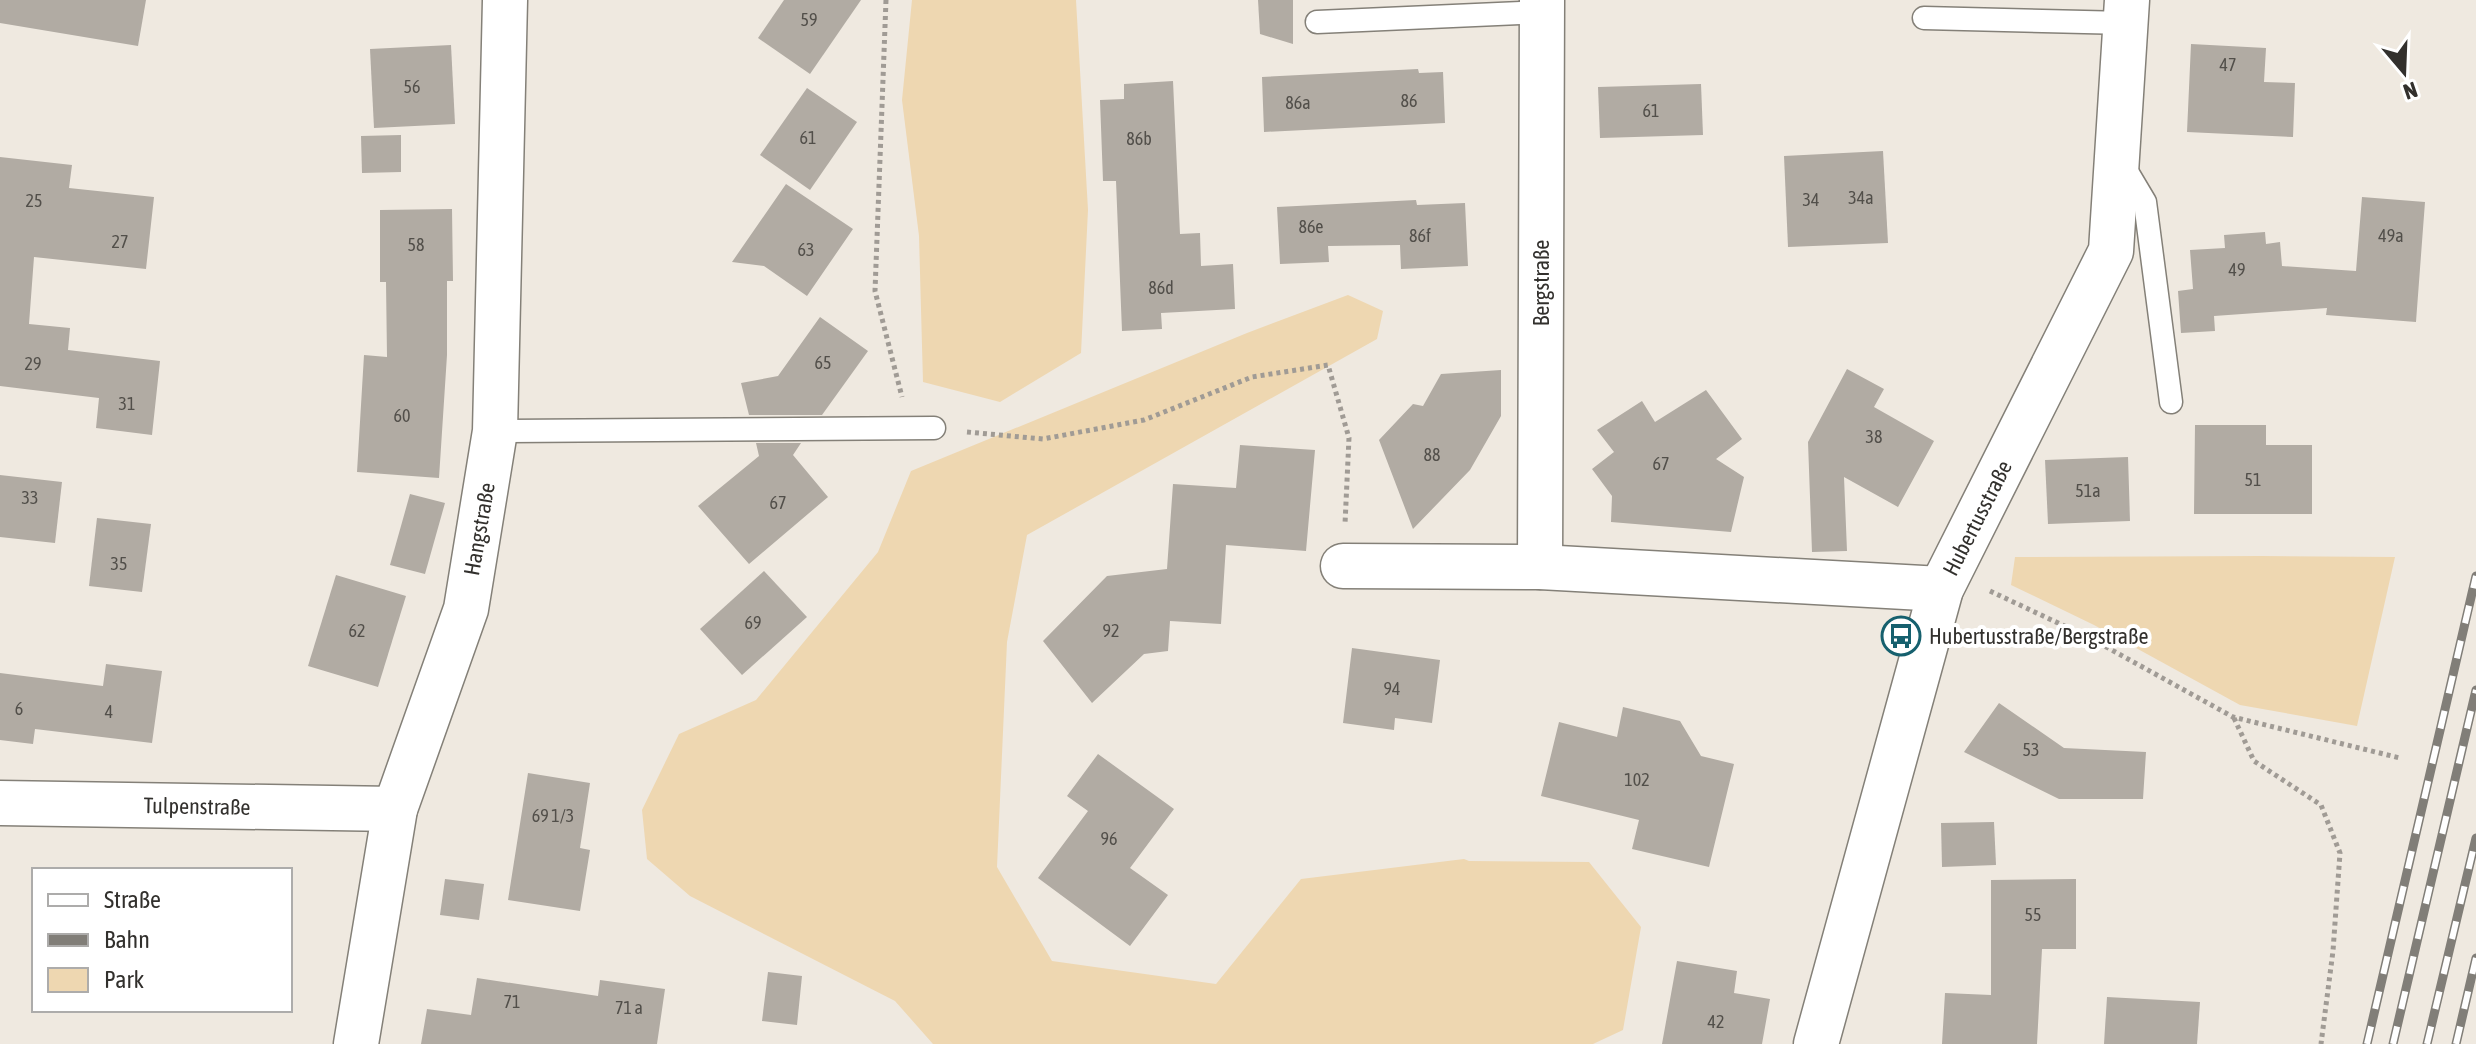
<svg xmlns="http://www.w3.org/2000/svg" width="2476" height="1044" viewBox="0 0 2476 1044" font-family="'Asap Condensed',sans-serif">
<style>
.green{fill:#eed7b1}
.building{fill:#b1aba3}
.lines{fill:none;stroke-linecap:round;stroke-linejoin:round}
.lane-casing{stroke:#848078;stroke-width:25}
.street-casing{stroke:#848078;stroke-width:47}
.path{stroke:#a09b95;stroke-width:5;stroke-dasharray:4 4;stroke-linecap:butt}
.lane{stroke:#fff;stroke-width:22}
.street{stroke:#fff;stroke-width:44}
.rail-casing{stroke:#817e78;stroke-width:9}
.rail{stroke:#fff;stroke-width:6;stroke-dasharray:18;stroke-linecap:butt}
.labels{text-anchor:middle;stroke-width:8;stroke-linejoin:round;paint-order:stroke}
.number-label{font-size:18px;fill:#524f4a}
.street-label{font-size:22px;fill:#32302d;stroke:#fff}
.poi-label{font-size:22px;fill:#32302d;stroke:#fff;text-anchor:start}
</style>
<rect width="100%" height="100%" fill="#efe9e0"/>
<g class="green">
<path d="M 912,0 L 1076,0 L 1088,210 L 1081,353 L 1000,402 L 923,382 L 919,236 L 902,100 Z"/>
<path d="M 1348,295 L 1383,311 L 1377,339 L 1027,535 L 1007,642 L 997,867 L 1052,961 L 1216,984 L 1301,879 L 1464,859 L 1469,861 L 1589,862 L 1641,927 L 1623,1030 L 1593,1044 L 933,1044 L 895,1001 L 690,896 L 647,859 L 642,810 L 679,734 L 756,700 L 878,552 L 911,471 L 1247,333 Z"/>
<path d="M 2261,556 L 2395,557 L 2357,726 L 2240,705 L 2094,625 L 2011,585 L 2015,557 Z"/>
</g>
<g class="building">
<path d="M 0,0 L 146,0 L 138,46 L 0,23 Z"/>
<path d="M 784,0 L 861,0 L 810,74 L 758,38 Z"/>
<path d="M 1258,0 L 1293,0 L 1293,44 L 1260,34 Z"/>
<path d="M 2191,44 L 2266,48 L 2264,82 L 2295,83 L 2293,137 L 2187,132 Z"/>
<path d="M 451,45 L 455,124 L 374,128 L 370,49 Z"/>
<path d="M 1418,69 L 1419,73 L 1443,72 L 1445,123 L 1264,132 L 1262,77 Z"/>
<path d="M 1173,81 L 1180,234 L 1200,233 L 1201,266 L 1233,264 L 1235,309 L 1161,313 L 1162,329 L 1122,331 L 1116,181 L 1103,181 L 1100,100 L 1124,99 L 1124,84 Z"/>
<path d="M 1701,84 L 1703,135 L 1600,138 L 1598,87 Z"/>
<path d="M 807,88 L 857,122 L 810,190 L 760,155 Z"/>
<path d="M 401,135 L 401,172 L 362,173 L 361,136 Z"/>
<path d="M 1883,151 L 1888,243 L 1788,247 L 1784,156 Z"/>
<path d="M 0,157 L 72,165 L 69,188 L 154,197 L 146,269 L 34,257 L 29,324 L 70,328 L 68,350 L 160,361 L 152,435 L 96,428 L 99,398 L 0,386 Z"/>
<path d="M 786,184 L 853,229 L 807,296 L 764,266 L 732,262 Z"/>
<path d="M 2362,197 L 2425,202 L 2416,322 L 2326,315 L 2327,308 L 2214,316 L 2215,331 L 2181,333 L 2178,291 L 2193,289 L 2190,250 L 2225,248 L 2224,235 L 2265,232 L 2266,244 L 2280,242 L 2282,266 L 2356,271 Z"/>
<path d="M 1416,200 L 1417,205 L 1465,203 L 1468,266 L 1401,269 L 1400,245 L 1328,246 L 1329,262 L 1280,264 L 1277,207 Z"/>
<path d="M 452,209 L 453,281 L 447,281 L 447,355 L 439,478 L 357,472 L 364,355 L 387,357 L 386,282 L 380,282 L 380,210 Z"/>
<path d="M 820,317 L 868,351 L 822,415 L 749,415 L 741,383 L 778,376 Z"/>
<path d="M 1847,369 L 1884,389 L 1874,407 L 1934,441 L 1898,507 L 1844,477 L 1847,551 L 1812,552 L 1808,442 Z"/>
<path d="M 1501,370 L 1501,416 L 1470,470 L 1413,529 L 1379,440 L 1413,404 L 1423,406 L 1441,374 Z"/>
<path d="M 1706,390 L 1742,439 L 1716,459 L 1744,477 L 1731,532 L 1611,522 L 1612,496 L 1592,469 L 1614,452 L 1597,430 L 1642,401 L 1655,422 Z"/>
<path d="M 2195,425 L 2266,425 L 2266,445 L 2312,445 L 2312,514 L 2194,514 Z"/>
<path d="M 756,443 L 801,443 L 793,455 L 828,497 L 749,564 L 698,506 L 759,456 Z"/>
<path d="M 1240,445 L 1315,450 L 1306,551 L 1226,545 L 1221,624 L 1170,621 L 1168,651 L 1144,654 L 1092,703 L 1043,641 L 1107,576 L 1167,569 L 1173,484 L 1236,488 Z"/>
<path d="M 2128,457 L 2130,521 L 2048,524 L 2045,460 Z"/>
<path d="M 0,475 L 62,482 L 55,543 L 0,537 Z"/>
<path d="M 410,494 L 445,503 L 425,574 L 390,565 Z"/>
<path d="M 97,518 L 151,524 L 142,592 L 89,586 Z"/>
<path d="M 764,571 L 807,617 L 742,675 L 700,629 Z"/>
<path d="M 336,575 L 406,596 L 378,687 L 308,666 Z"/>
<path d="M 1352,648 L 1440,660 L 1432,723 L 1395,718 L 1394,730 L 1343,723 Z"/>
<path d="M 106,664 L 162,671 L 152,743 L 35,729 L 33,744 L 0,740 L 0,673 L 103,686 Z"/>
<path d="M 1999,703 L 2064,748 L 2146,752 L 2143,799 L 2059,799 L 1964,752 Z"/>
<path d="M 1623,707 L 1680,721 L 1701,756 L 1734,764 L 1709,867 L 1632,849 L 1639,820 L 1541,796 L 1559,722 L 1617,737 Z"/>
<path d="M 1098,754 L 1174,809 L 1130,868 L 1168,895 L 1130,946 L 1038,878 L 1088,811 L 1067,796 Z"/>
<path d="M 528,773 L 590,783 L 580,848 L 590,850 L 580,911 L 508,900 Z"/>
<path d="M 1994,822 L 1996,865 L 1942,867 L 1941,823 Z"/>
<path d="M 445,879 L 484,884 L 479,920 L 440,915 Z"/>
<path d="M 2076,879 L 2076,949 L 2042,949 L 2037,1044 L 1942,1044 L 1945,993 L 1991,995 L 1991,880 Z"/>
<path d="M 1677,961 L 1737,971 L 1734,993 L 1770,999 L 1762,1044 L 1662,1044 Z"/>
<path d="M 768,972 L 802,976 L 797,1025 L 762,1021 Z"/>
<path d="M 477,978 L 598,996 L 600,980 L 665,989 L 657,1044 L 421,1044 L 427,1009 L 471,1015 Z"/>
<path d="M 2107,997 L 2200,1002 L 2197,1044 L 2104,1044 Z"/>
</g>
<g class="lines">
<g class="lane-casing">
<g id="lane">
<path d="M 1924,18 L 2126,23"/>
<path d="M 1317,22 L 1542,12"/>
<path d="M 2123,165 L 2145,202 L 2171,402"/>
<path d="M 495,431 L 934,428"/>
</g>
</g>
<g class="street-casing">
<g id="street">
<path d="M 1343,566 L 1540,567 L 1941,589"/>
<path d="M 1540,567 L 1542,0"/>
<path d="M 0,803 L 395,809"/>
<path d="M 356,1044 L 395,809 L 466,609 L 495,431 L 505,0"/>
<path d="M 1816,1044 L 1941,589 L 2111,251 L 2127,0"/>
</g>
</g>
<g class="path">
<path d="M 886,0 L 875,291 L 902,397"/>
<path d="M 967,432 L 1043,439 L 1144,420 L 1252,377 L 1328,365 L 1349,438 L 1345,524"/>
<path d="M 1990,591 L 2090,638 L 2233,717 L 2400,758"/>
<path d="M 2234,718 L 2254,761 L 2321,805 L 2340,853 L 2333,951 L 2321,1044"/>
</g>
<use href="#lane" class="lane"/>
<use href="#street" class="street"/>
<g class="rail-casing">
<g id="rail">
<path d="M 2367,1044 L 2476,576"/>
<path d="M 2393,1044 L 2476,690"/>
<path d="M 2427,1044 L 2476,838"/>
<path d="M 2456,1044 L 2476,958"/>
</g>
</g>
<use href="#rail" class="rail"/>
</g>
<defs>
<g id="bus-ring" transform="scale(2)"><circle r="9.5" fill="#fff" stroke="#16606e" stroke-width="1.5"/><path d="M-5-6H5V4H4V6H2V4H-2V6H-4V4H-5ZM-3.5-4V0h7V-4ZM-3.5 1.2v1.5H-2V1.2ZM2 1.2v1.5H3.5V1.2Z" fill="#16606e"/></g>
</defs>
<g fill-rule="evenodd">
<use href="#bus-ring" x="1901" y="636"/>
</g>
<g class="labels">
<g class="number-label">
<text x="809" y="26">59</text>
<text x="2228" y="71">47</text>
<text x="412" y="93">56</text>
<text x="1409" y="107">86</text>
<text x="1298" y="109">86a</text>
<text x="1651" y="117">61</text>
<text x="808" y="144">61</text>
<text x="1139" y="145">86b</text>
<text x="1861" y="204">34a</text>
<text x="1811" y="206">34</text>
<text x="34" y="207">25</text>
<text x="1311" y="233">86e</text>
<text x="1420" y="242">86f</text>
<text x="2391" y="242">49a</text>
<text x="120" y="248">27</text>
<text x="416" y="251">58</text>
<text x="806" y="256">63</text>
<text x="2237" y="276">49</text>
<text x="1161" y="294">86d</text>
<text x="823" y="369">65</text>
<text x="33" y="370">29</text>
<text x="127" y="410">31</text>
<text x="402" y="422">60</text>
<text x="1874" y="443">38</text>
<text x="1432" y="461">88</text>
<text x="1661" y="470">67</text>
<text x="2253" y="486">51</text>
<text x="2088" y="497">51a</text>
<text x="30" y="504">33</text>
<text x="778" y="509">67</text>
<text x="119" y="570">35</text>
<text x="753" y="629">69</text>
<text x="357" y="637">62</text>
<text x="1111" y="637">92</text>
<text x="1392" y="695">94</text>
<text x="19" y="715">6</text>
<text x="109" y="718">4</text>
<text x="2031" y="756">53</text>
<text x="1637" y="786">102</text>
<text x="553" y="822">69 1/3</text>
<text x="1109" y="845">96</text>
<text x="2033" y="921">55</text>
<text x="512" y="1008">71</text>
<text x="629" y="1014">71 a</text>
<text x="1716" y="1028">42</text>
</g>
<g class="street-label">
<text transform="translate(1541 283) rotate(-90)" y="8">Bergstraße</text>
<text transform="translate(1977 518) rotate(-63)" y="8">Hubertusstraße</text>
<text transform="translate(479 529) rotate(-80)" y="8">Hangstraße</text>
<text transform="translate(197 806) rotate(1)" y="8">Tulpenstraße</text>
</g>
<g class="poi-label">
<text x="1929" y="644">Hubertusstraße/Bergstraße</text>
</g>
</g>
<rect x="32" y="868" width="260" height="144" fill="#ffffff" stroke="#adacab" stroke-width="2"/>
<rect x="48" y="894" width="40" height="12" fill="#ffffff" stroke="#adacab" stroke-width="2"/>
<text x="104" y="908" font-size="24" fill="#32302d">Straße</text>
<rect x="48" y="934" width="40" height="12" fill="#817e78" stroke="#adacab" stroke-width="2"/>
<text x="104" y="948" font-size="24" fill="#32302d">Bahn</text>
<rect x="48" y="968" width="40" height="24" fill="#eed7b1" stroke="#adacab" stroke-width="2"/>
<text x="104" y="988" font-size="24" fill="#32302d">Park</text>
<g transform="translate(2404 72) rotate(161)" stroke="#ffffff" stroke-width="6" paint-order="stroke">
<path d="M0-6L14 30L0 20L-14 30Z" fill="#32302d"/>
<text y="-12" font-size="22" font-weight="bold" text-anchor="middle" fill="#32302d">N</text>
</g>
</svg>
